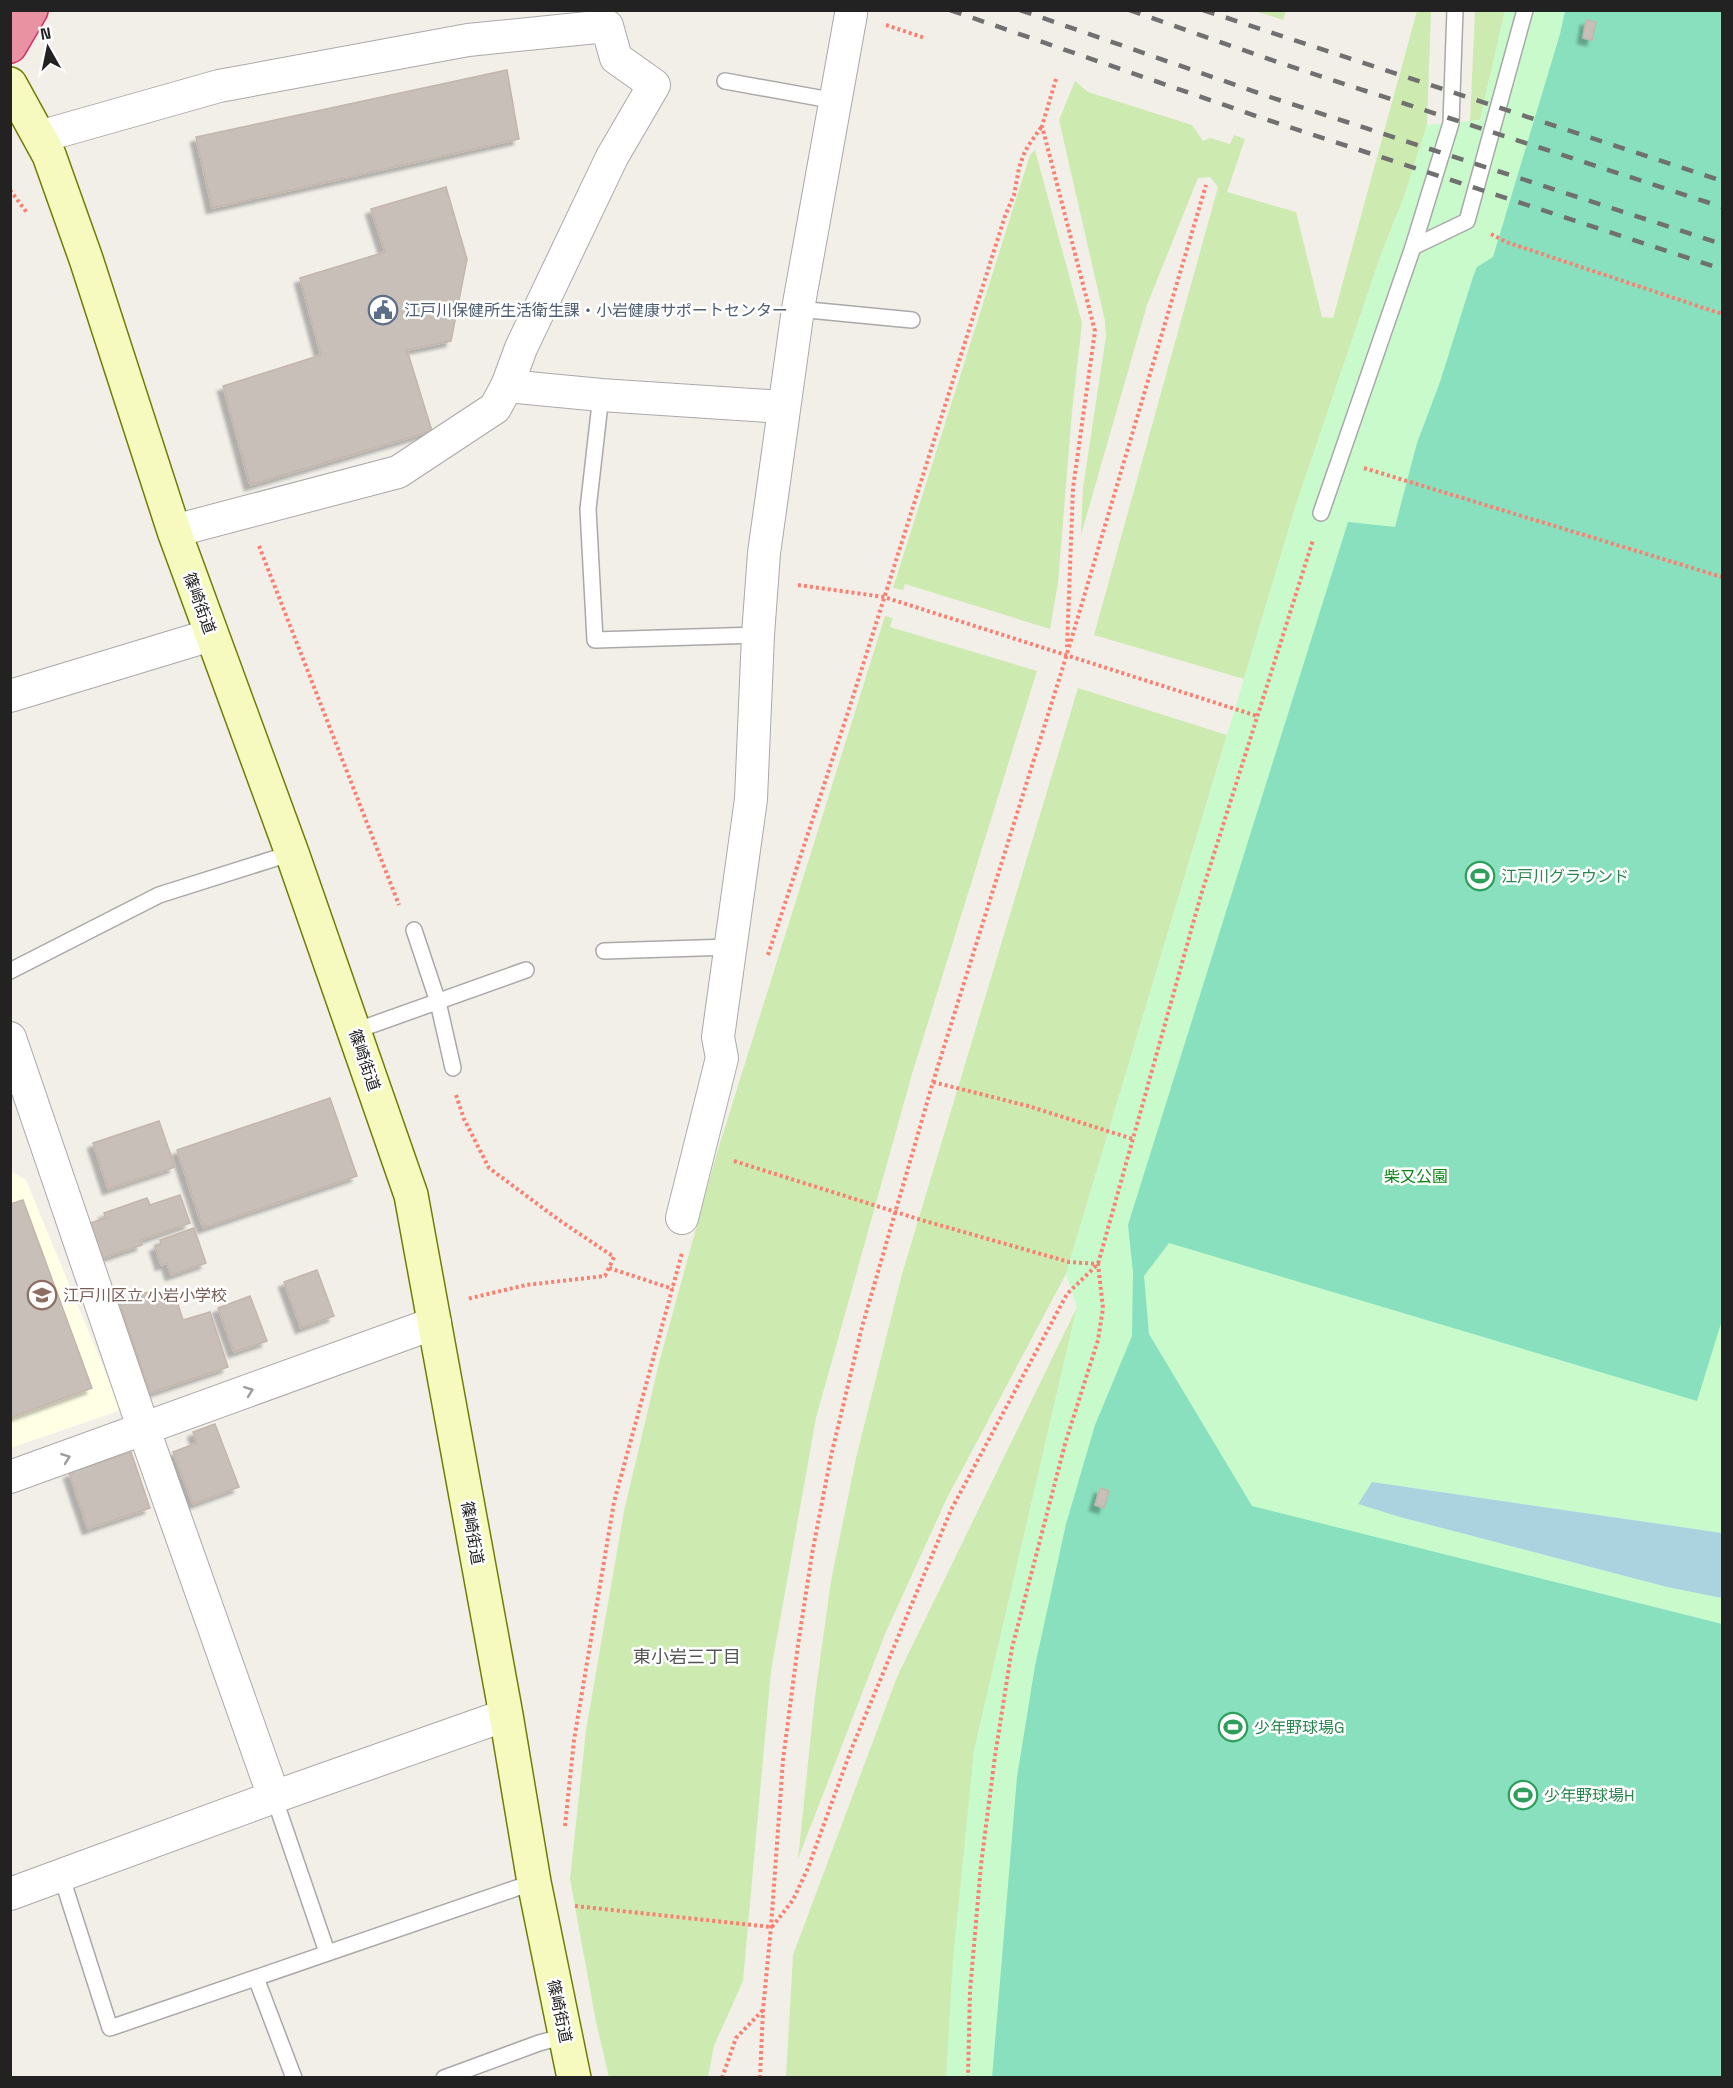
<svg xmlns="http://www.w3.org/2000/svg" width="1733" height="2088" viewBox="0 0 1733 2088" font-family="'Space Grotesk','Noto Sans JP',sans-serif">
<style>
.education{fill:#ffffe5}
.grass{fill:#cdebb0}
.park{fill:#c8facc}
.pitch{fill:#88e0be}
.water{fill:#aad3df}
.building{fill:#c7bfb8;stroke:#c4b6ab;stroke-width:1.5;filter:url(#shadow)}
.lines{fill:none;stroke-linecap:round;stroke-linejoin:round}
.lane-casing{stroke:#a9a9a9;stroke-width:18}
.street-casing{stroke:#a9a9a9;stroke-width:34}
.secondary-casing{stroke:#707d05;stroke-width:36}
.highway-casing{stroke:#dc2a67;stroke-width:36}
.path{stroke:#fa8072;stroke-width:4;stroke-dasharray:3 3;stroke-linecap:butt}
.lane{stroke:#fff;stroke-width:15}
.street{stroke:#fff;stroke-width:32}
.secondary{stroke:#f7fabf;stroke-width:33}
.highway{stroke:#e892a2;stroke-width:33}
.rail{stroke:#707070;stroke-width:4.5;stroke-dasharray:12 12;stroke-linecap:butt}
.oneway{stroke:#9c9c9c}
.labels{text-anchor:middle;stroke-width:5;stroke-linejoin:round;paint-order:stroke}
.service-label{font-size:16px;fill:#4e5e75;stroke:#fff;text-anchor:start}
.street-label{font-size:16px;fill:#222;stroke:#fff}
.leisure-label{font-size:16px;fill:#27864d;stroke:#fff;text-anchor:start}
.park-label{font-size:16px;fill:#0c8416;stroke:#fff}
.education-label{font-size:16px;fill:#785e54;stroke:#fff;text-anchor:start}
.neighbourhood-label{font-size:18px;fill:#555;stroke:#fff}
</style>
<defs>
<filter id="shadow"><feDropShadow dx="-5.5" dy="5.5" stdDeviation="1.5" flood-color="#0004"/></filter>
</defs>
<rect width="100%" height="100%" fill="#f2efe9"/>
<path class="education" d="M 10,1171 L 26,1180 L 121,1410 L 11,1448 Z"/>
<g class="grass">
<path d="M 1255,11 L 1286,11 L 1283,20 Z"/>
<path d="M 1417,11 L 1431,11 L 1427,125 L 1404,197 L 1382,252 L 1296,505 L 1244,679 L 1094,635 L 1218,187 L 1210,177 L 1198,178 L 1147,305 L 1081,535 L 1083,488 L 1106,336 L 1105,321 L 1059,120 L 1075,81 L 1088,92 L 1192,125 L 1203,141 L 1210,138 L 1230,144 L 1234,135 L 1245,139 L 1227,192 L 1296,212 L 1322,317 L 1333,318 Z"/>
<path d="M 1475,11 L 1505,11 L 1480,120 L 1470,121 Z"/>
<path d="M 1035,150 L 1082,323 L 1072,412 L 1058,583 L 1050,629 L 905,584 L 903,590 L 893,588 L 1030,155 Z"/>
<path d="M 885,616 L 893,618 L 890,627 L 1037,671 L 912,1074 L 816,1418 L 771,1671 L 743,1981 L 714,2046 L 708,2077 L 609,2077 L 596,2022 L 570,1879 L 586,1730 L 624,1511 L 660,1359 L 716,1156 Z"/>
<path d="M 1078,688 L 1227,735 L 1066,1274 L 947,1498 L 885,1634 L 798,1859 L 815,1696 L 831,1581 L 856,1458 L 902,1274 Z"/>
<path d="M 1077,1307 L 974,1751 L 949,2077 L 786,2078 L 793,1955 L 897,1677 Z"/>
</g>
<path class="park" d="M 1505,11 L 1722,11 L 1722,1533 L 1372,1482 L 1359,1504 L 1400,1517 L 1667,1587 L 1722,1598 L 1722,2077 L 946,2078 L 953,1960 L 974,1751 L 1077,1307 L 1066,1274 L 1296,505 L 1382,252 L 1404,197 L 1427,125 L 1480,120 Z"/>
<path class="pitch" d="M 1565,11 L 1722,11 L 1722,1320 L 1697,1401 L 1169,1243 L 1144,1276 L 1149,1334 L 1252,1506 L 1722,1624 L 1722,2077 L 992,2078 L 1017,1777 L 1035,1666 L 1066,1524 L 1095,1425 L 1132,1336 L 1133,1272 L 1128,1225 L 1348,522 L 1395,527 L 1417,443 L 1440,382 L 1473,277 L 1477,267 L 1493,257 L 1560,34 Z"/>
<path class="water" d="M 1372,1482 L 1722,1533 L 1722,1598 L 1667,1587 L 1400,1517 L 1358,1504 Z"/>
<g class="building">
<path d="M 1586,20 L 1596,22 L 1592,40 L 1583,38 Z"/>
<path d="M 507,70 L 519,139 L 212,208 L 196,137 Z"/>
<path d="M 446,187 L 467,259 L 451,341 L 407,350 L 432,431 L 250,485 L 223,386 L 321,355 L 300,278 L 385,252 L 371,209 Z"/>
<path d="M 330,1098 L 357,1176 L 203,1228 L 177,1150 Z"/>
<path d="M 159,1121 L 175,1167 L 108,1189 L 93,1143 Z"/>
<path d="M 180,1195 L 190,1223 L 141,1240 L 142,1245 L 102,1258 L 90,1223 L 106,1218 L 104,1213 L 147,1198 L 150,1205 Z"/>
<path d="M 23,1200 L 92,1388 L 10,1418 L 10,1204 Z"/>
<path d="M 194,1228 L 206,1263 L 171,1275 L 167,1263 L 161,1265 L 155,1246 L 161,1244 L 160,1240 Z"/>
<path d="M 317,1270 L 334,1316 L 301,1328 L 284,1282 Z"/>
<path d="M 158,1289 L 161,1299 L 175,1295 L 183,1320 L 210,1312 L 228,1367 L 150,1393 L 119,1301 Z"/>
<path d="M 250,1296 L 267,1341 L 234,1352 L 218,1308 Z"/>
<path d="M 215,1424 L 239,1487 L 193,1504 L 173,1452 L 197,1443 L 193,1432 Z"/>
<path d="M 131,1452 L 150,1508 L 88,1529 L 69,1473 Z"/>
<path d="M 1100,1488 L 1109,1491 L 1104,1508 L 1095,1505 Z"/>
</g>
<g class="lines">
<g class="lane-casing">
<g id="lane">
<path d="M 725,81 L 836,101"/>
<path d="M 1413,247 L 1467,221 L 1525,10"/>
<path d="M 798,309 L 912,320"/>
<path d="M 601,395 L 588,509 L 595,640 L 758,635"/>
<path d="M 1321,513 L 1413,247 L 1451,123 L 1455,10"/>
<path d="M 414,930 L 438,1002 L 453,1068"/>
<path d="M 604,951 L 730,947"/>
<path d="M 10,971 L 159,895 L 292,853"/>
<path d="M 355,1031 L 526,970"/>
<path d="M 274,1797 L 327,1952"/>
<path d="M 61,1875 L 110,2028 L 534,1882"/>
<path d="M 256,1978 L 294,2078"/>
<path d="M 444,2078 L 539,2043 L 565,2036"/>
</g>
</g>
<g class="street-casing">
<g id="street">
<path d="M 39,137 L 219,86 L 468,40 L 607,26 L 616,58 L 654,85 L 612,157 L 521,348 L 507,386 L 495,408 L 398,472 L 174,531"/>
<path d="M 507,386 L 601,395 L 783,407"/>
<path d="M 10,696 L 211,635"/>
<path d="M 10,1038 L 144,1430 L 274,1797"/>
<path d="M 682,1218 L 722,1058 L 718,1037 L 751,799 L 758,635 L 764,553 L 798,309 L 851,14"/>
<path d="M 10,1477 L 435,1323"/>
<path d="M 10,1894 L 274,1797 L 506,1715"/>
</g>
</g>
<g class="secondary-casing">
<path id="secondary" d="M 10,84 L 49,155 L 86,259 L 174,531 L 292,853 L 411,1195 L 506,1715 L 534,1882 L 574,2078"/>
</g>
<g class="highway-casing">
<path id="highway" d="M 10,46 L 31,10"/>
</g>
<g class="path">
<path d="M 886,25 L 925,38"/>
<path d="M 1056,79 L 1042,126 L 1095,331 L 1073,488 L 1067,647"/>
<path d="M 10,190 L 28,214"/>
<path d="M 1491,234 L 1506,242 L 1722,314"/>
<path d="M 1364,468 L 1722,577"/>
<path d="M 259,546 L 399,905"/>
<path d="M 798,585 L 884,597 L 1257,716"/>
<path d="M 768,955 L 849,709 L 1005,216 L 1014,195 L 1019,168 L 1024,154 L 1028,146 L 1042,126"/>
<path d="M 933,1082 L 1028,1106 L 1133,1139"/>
<path d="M 456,1095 L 464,1119 L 489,1168 L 559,1220 L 614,1257 L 605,1276 L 526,1285 L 467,1299"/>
<path d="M 734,1161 L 918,1219 L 1069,1262 L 1098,1264 L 1103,1308 L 1098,1340 L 1065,1444 L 1012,1648 L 995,1756 L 981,1865 L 970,1991 L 968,2078"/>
<path d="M 609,1268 L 673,1289"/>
<path d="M 565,1826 L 574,1740 L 614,1502 L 682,1253"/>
<path d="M 575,1906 L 771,1927"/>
<path d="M 772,1927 L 793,1900 L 808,1868 L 851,1750 L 951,1510 L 1067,1294 L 1098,1264 L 1201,895 L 1313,540"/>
<path d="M 722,2078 L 736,2038 L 763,2010"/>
<path d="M 760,2078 L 763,2010 L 771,1927 L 783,1760 L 798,1645 L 812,1554 L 831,1456 L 862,1327 L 933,1082 L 1067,654 L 1206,185"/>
</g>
<use href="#lane" class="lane"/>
<use href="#street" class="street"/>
<use href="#secondary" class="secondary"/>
<use href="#highway" class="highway"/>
<g class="rail">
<path d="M 950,10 L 1259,117 L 1722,269"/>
<path d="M 1020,10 L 1270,97 L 1722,244"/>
<path d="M 1129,10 L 1280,63 L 1722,207"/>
<path d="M 1203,10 L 1722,181"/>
</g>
</g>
<defs><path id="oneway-chevron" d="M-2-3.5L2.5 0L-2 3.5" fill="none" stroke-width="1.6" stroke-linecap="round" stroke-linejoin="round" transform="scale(1.5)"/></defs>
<g class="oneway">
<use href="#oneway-chevron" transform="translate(249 1391) rotate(-20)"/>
<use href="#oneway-chevron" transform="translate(66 1458) rotate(-20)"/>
</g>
<defs>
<g id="civic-ring" transform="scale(1.5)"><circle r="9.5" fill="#fff" stroke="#5c6f8a" stroke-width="1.5"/><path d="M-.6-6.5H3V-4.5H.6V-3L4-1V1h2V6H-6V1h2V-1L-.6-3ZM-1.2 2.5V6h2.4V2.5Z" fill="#5c6f8a"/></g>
<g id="stadium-ring" transform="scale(1.5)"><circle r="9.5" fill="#fff" stroke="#2e9e5b" stroke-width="1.5"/><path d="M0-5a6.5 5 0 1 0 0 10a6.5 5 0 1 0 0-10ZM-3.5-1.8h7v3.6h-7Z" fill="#2e9e5b"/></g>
<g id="school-ring" transform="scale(1.5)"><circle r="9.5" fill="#fff" stroke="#8d6e63" stroke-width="1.5"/><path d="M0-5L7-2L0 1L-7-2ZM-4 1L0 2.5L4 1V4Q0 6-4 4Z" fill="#8d6e63"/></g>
</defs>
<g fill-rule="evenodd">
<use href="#civic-ring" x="383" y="310"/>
<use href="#stadium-ring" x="1480" y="876"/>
<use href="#school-ring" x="42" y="1295"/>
<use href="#stadium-ring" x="1233" y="1727"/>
<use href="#stadium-ring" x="1523" y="1795"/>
</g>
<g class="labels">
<g class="service-label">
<text x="404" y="316">江戸川保健所生活衛生課・小岩健康サポートセンター</text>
</g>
<g class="street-label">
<text transform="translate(200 603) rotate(70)" y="6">篠崎街道</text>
<text transform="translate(365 1060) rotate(71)" y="6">篠崎街道</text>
<text transform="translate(473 1533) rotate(80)" y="6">篠崎街道</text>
<text transform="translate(560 2011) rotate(78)" y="6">篠崎街道</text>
</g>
<g class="leisure-label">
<text x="1501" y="882">江戸川グラウンド</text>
<text x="1254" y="1733">少年野球場G</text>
<text x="1544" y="1801">少年野球場H</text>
</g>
<g class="park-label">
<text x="1416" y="1182">柴又公園</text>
</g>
<g class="education-label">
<text x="63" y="1301">江戸川区立 小岩小学校</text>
</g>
<g class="neighbourhood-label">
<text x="687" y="1663">東小岩三丁目</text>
</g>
</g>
<rect width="1733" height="2088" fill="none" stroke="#222222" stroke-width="24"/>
<g transform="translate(48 48) rotate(351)" stroke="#ffffff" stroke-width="4.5" paint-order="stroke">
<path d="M0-4.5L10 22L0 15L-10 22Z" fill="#222222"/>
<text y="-9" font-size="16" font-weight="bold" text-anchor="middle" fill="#222222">N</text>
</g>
</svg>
